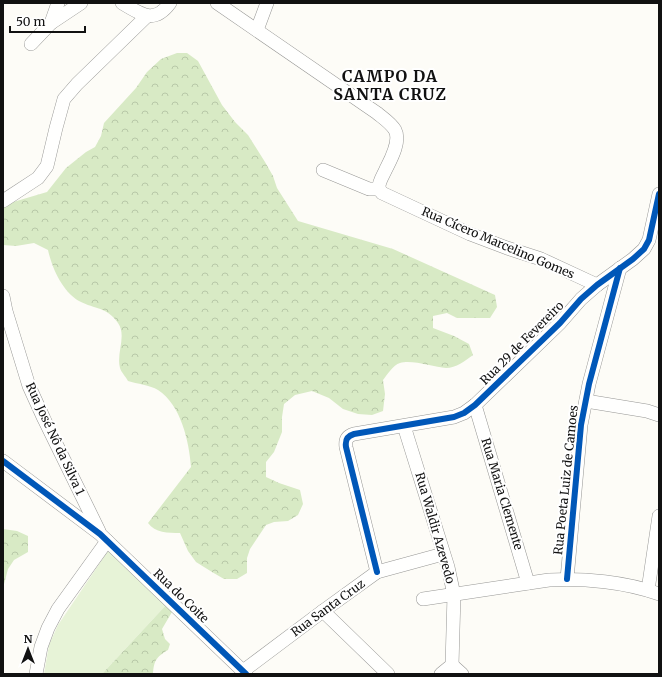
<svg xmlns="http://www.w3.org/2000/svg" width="662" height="677" viewBox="0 0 662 677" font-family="Merriweather,serif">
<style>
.grass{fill:#e7f3d7}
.forest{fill:url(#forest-crowns)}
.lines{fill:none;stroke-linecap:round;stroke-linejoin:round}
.minor-casing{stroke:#979795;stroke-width:14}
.minor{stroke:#fffffe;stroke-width:13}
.cycleway-casing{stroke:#fff;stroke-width:8}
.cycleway{stroke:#0057b8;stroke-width:6}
.labels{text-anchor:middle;stroke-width:4;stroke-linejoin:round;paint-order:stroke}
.street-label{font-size:12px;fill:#111;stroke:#fff}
.district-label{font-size:16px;font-weight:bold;letter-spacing:1px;fill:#111;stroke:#fff}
</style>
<defs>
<pattern id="forest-crowns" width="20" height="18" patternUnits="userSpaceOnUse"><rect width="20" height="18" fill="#d8eac5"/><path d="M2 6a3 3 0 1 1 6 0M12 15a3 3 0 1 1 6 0" fill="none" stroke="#b8c8a8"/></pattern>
</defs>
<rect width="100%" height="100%" fill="#fdfcf7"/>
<path class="grass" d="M 108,551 L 167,604 L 102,674 L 44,674 L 49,645 L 58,625 Z"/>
<g class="forest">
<path d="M 177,53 L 187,53 L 198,61 L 222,105 L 235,122 L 248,135 L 265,162 L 273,176 L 277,188 L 298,221 L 393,249 L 495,295 L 497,307 L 490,318 L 457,318 L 447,313 L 433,316 L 433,328 L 454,336 L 469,344 L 473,355 C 465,361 456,368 446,368 C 434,367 411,359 400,363 C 393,365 387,375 383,380 L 385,394 L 383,411 L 372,415 L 358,414 L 343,409 L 329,398 L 312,391 L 295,395 L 284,404 L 282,417 L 282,432 L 274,452 L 266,462 L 266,477 L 279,483 L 300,490 L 303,504 L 298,515 L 288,521 L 274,522 L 266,525 L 250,549 L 247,558 L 247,573 L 237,579 L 224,579 L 212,572 L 196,562 L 188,551 L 180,533 C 168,533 155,533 148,523 L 191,467 C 189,441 181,405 158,390 C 150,385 137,384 128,381 C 126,377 121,372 120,368 C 116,353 127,336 118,323 C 106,306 96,310 79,301 C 62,291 52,268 48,250 L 34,243 L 16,246 L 3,245 L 3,205 L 47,192 L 66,168 L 86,152 L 95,147 L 101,136 L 104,123 L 136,88 L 147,72 L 161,59 Z"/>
<path d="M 3,529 L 17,531 L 28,536 L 28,552 L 14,560 L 8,569 L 3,588 Z"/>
<path d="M 167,604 L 172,612 L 162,629 L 165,639 L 170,644 L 168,650 C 156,657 154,661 153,674 L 102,674 Z"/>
</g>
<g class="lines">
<g class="minor-casing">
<g id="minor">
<path d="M 122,3 C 141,14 154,25 170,3"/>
<path d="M 217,3 L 377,113 C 383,118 391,123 395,130 C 401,141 391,159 386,169 C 383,176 378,182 379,189"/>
<path d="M 51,23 L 58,3"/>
<path d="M 257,30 L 267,3"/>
<path d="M 31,44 L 51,23 L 81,3"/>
<path d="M 323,170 L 369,189 L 379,189"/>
<path d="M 379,189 L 382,193 L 470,234 L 507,248 L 541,259 L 597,285"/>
<path d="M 3,201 L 38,178 L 47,166 L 56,128 L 64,99 L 77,84 L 147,16"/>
<path d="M 3,296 L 6,311 L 29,386 L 44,419 L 99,531"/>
<path d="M 586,401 L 647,411 L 659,415"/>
<path d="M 475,405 L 528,583"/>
<path d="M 404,426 L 448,567 L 454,595 L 452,665 L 441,674"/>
<path d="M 3,461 L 100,534 L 246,674"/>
<path d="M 377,572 L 346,447 C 345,440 347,436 354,434 L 454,417 L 464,413 L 475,405 L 560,323 L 581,299 L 597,285 L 633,259 L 644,249 L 649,240 L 659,194"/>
<path d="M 567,579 L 581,425 L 589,384 L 620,268"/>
<path d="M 648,590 L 659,516"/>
<path d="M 423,599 L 549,580 C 584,578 626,582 659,594"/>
<path d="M 323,611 L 388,674"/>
<path d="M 452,665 L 462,674"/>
<path d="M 243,671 L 323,611 L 377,572 L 443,554"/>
<path d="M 36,674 L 41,647 L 48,628 L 58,609 L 107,541"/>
</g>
</g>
<use href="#minor" class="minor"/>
<g class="cycleway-casing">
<g id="cycleway">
<path d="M 3,461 L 100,534 L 246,674"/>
<path d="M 377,572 L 346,447 C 345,440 347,436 354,434 L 454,417 L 464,413 L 475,405 L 560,323 L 581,299 L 597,285 L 633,259 L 644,249 L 649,240 L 659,194"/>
<path d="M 567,579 L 581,425 L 589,384 L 620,268"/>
</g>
</g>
<use href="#cycleway" class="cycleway"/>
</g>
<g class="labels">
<g class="street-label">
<text transform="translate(498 243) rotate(23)" y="4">Rua Cícero Marcelino Gomes</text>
<text transform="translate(522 343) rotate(-45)" y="4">Rua 29 de Fevereiro</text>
<text transform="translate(55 439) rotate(65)" y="4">Rua José Nô da Silva 1</text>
<text transform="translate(566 480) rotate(-84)" y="4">Rua Poeta Luiz de Camoes</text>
<text transform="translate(502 494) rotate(73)" y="4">Rua Maria Clemente</text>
<text transform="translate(435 528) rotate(74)" y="4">Rua Waldir Azevedo</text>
<text transform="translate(181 596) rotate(44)" y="4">Rua do Coite</text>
<text transform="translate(328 608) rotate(-36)" y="4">Rua Santa Cruz</text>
</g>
<g class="district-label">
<text x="390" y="82">CAMPO DA<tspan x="390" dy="18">SANTA CRUZ</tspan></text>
</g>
</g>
<rect width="662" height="677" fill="none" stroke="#111111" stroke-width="8"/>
<g transform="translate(28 649)" stroke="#ffffff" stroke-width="3" paint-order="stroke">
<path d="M0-3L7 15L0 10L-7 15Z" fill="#111111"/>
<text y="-6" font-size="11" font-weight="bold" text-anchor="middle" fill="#111111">N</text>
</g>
<path d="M10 26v6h75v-6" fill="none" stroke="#111111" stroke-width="2"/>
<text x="16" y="26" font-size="12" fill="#111111" stroke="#ffffff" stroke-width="3" paint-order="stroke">50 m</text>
</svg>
